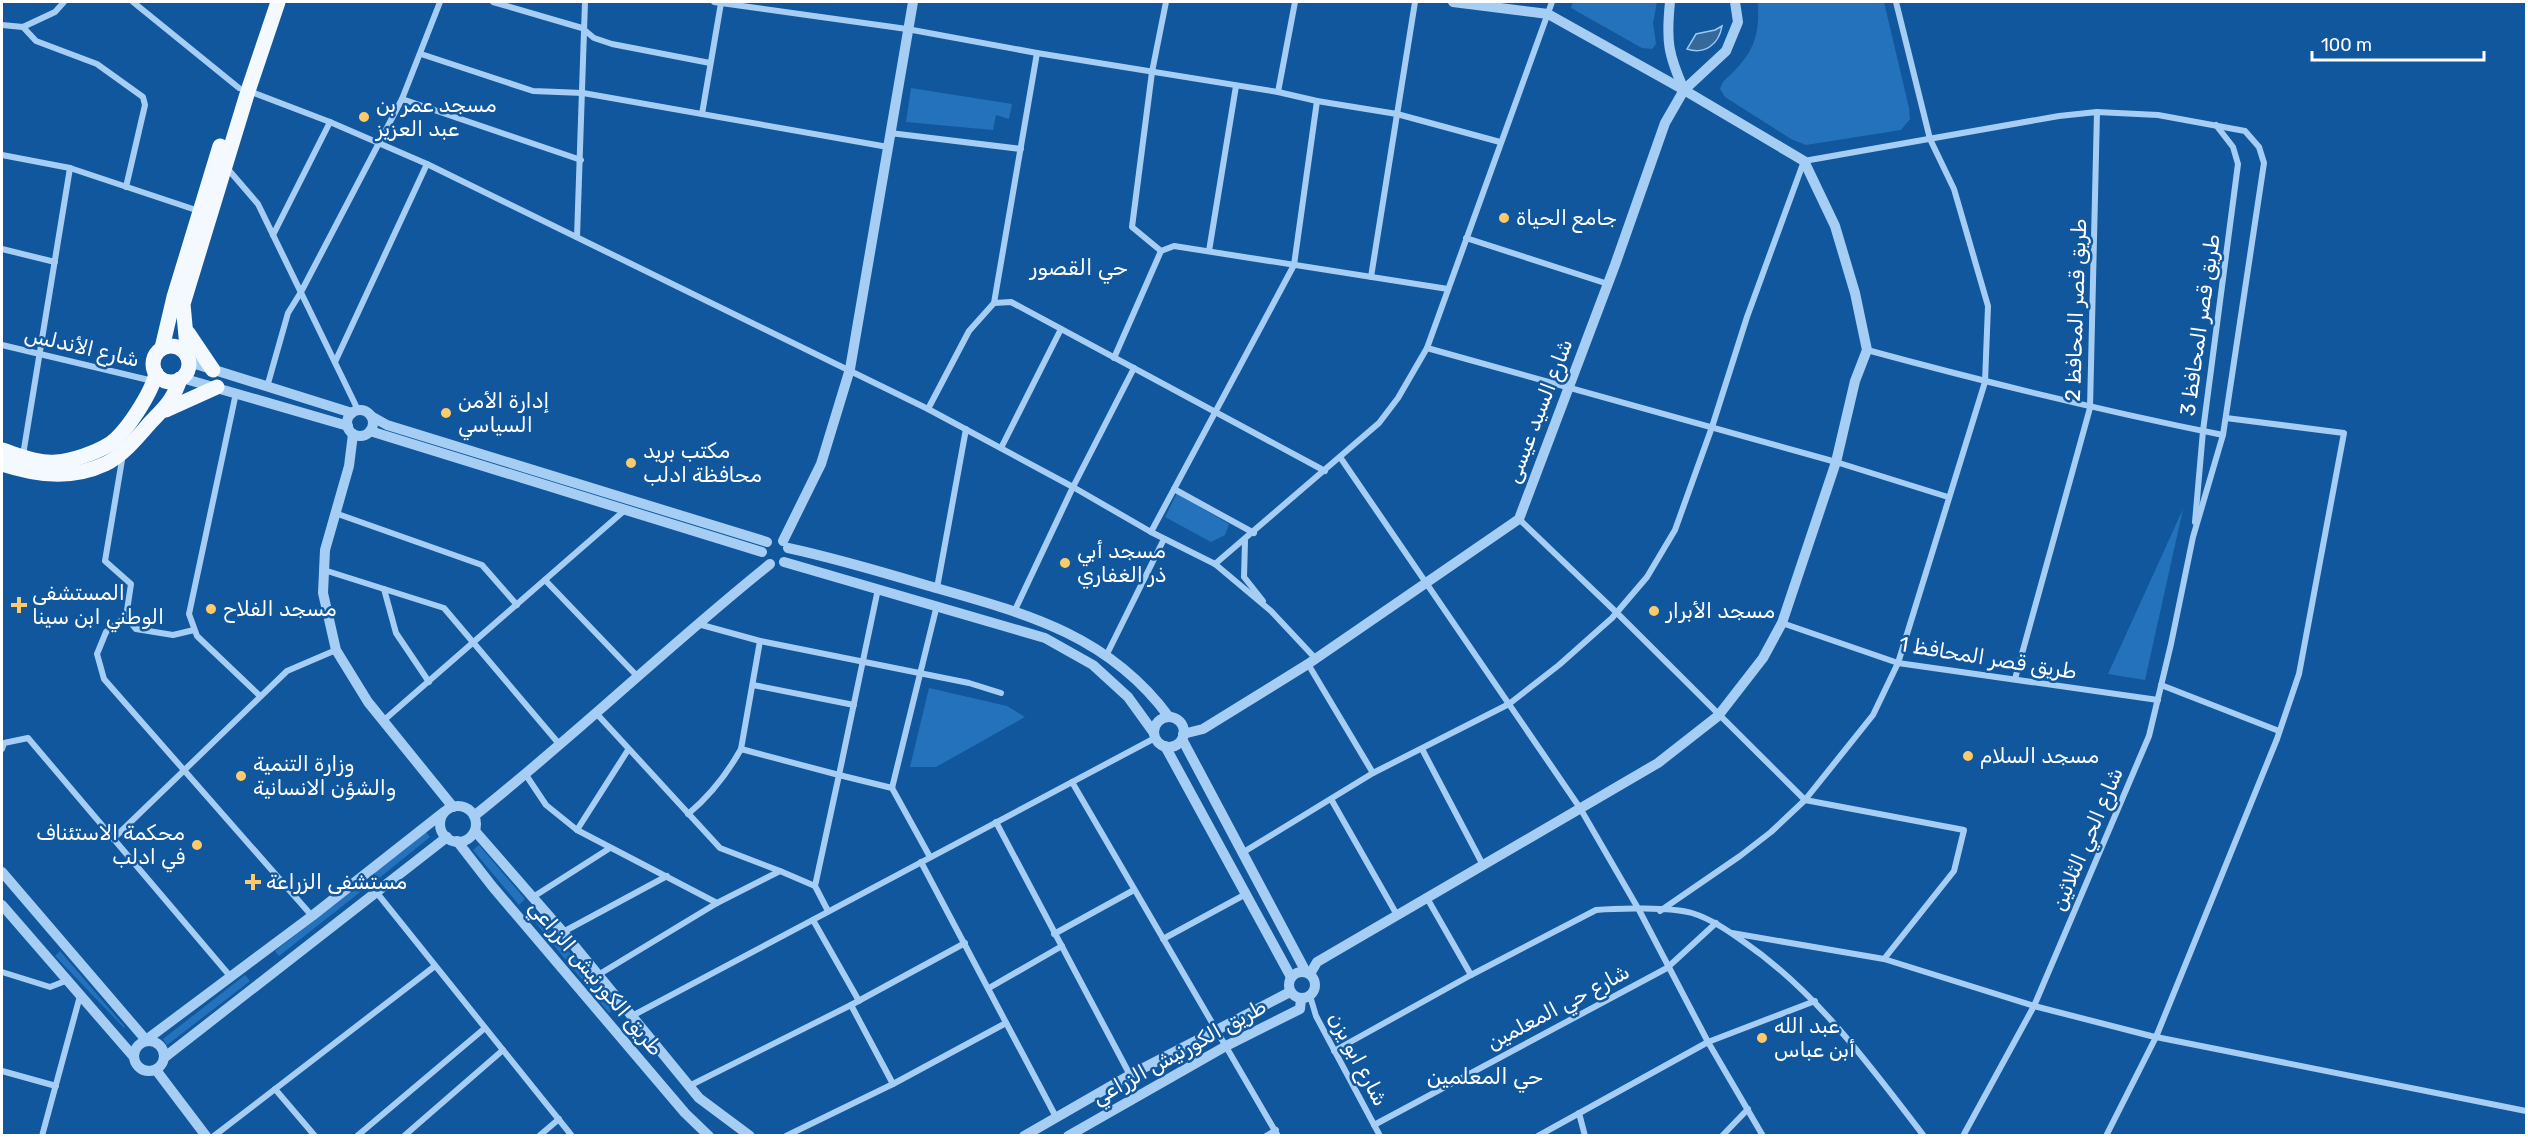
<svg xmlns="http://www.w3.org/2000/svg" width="2528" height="1137" viewBox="0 0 2528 1137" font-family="Rubik,Vazirmatn,sans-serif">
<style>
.green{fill:#2472bb}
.water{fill:#36689a;stroke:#98caf8;stroke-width:1.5}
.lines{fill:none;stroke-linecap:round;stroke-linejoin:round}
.minor{stroke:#a6cef5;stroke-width:6}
.tertiary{stroke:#a6cef5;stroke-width:10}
.primary{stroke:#f4f9ff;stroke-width:15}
.poi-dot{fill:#ffcb6a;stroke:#11579d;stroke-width:2}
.labels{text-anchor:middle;stroke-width:5;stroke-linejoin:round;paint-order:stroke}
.poi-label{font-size:21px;fill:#fff;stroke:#11579d;text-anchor:start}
.street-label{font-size:21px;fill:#fff;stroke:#11579d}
.neighbourhood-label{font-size:22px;fill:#fff;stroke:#11579d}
</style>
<rect width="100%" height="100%" fill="#11579d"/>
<g class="green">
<path d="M 1573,2 L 1657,2 L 1653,23 L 1656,44 L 1652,49 L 1642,48 L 1571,8 Z"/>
<path d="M 1758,2 L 1884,2 L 1909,108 L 1910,119 L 1901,130 L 1806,145 L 1791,139 L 1725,97 L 1720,89 C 1723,78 1730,77 1737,68 C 1757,47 1759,29 1758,2 Z"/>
<path d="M 911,88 L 1012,104 L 1009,119 L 996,115 L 993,130 L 906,122 Z"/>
<path d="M 1177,493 L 1229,524 L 1225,535 L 1211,542 L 1165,517 Z"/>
<path d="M 2183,509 L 2145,680 L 2108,674 Z"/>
<path d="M 929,688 L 1007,706 L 1025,717 L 936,767 L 910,767 Z"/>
<path d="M 426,832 L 430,837 L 378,879 L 374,873 Z"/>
<path d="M 479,845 L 525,899 L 519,905 L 473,850 Z"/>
<path d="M 360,885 L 364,889 L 279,956 L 275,951 Z"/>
<path d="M 531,908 L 616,1007 L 609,1013 L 527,912 Z"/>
<path d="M 60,951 L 125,1027 L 124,1028 L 55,956 Z"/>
<path d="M 245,975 L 250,981 L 167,1045 L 163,1039 Z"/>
</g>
<path class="water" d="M 1722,26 C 1719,44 1705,55 1687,49 L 1696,34 L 1715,30 Z"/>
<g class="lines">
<g class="minor">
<path d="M 133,2 L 239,88"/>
<path d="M 493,2 L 582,28 L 594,38 L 612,44 L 710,63"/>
<path d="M 714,2 L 907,29 L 1037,53 L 1278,92 L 1317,101 L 1397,114 L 1500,142"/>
<path d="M 2,25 L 23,27 L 55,12 L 64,2"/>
<path d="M 23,27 L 36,41 L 97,64 L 143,97 L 145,105 L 126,187"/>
<path d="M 421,54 L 533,91 L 583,93 L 888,147"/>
<path d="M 249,91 L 330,122 L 427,164 L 928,409 L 1073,487 L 1151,532 L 1215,564 L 1271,611 L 1315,658"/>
<path d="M 1278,92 L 1295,2"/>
<path d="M 402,99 L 581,160"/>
<path d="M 702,114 L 721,3"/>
<path d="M 890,133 L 1021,149"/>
<path d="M 2,155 L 70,168 L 199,211"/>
<path d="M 227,168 L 258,204 L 358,410"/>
<path d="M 273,235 L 330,122"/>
<path d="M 577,237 L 585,2"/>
<path d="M 1466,238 L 1608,284"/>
<path d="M 2,249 L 55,262"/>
<path d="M 1161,251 L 1132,227 L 1152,72 L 1166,2"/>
<path d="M 1209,251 L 1236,86"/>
<path d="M 1371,277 L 1415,2"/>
<path d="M 994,303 L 1037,53"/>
<path d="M 2,345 L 153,381"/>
<path d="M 1427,348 L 1836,462 L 1948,497"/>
<path d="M 1867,350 C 1985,382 2103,411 2223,435"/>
<path d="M 1114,358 L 1161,251 L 1174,246 L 1448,289"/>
<path d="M 335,362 L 427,164"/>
<path d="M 267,387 L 288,313 L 301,292 L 402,99 L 440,2"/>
<path d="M 236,393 L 189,614 L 197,636 L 260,696"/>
<path d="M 928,409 L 969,331 L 994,303 L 1011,302 L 1325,471"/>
<path d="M 1001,448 L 1061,329"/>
<path d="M 123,454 L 105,561 L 131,584 L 126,617 L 136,629 L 173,635 L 194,630"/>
<path d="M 23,455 L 70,168"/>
<path d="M 1340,457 L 1580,808 L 1639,910 L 1708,1042 L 1763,1136"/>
<path d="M 1174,489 L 1254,533"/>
<path d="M 335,513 L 482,565 L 517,605"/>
<path d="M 1519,519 L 1616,612 L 1805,800 L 1964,830 L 1954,871 L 1884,959"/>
<path d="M 2195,522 L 2203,431 L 2238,164 L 2233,147 L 2216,125"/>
<path d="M 1151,532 L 1294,265 L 1317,101"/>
<path d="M 1245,541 L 1244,577 L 1263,601"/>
<path d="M 1215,564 L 1379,423 L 1398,398 L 1427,348 L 1552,2"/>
<path d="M 324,570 L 444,608 L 560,745"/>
<path d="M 545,580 L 638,677"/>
<path d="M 937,588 L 966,429"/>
<path d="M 384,589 L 396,633 L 429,682"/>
<path d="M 878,589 L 839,775 L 892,788 L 930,857"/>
<path d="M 1015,610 L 1073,487 L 1134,368"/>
<path d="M 126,617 L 106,632 L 97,654 L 104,679 L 312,916"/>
<path d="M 1782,623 L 1898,663 L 2158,700"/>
<path d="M 698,624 L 760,641 L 741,749 L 839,775 L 815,886 L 828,911"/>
<path d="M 760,641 L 969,683 L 1001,693"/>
<path d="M 1106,656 L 1164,539"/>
<path d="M 1308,664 L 1373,773"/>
<path d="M 2015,679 L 2090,408 L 2097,112"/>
<path d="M 753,685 L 854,705"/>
<path d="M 2161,685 L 2279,731"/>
<path d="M 596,713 L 720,848 L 780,871"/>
<path d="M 383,721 L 625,510"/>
<path d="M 2,749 L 4,743 L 28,738 L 230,976"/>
<path d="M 1422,749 L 1483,865"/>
<path d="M 526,775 L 546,805 L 577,830 L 717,903"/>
<path d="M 1072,782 L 1278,1136"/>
<path d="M 892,788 L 937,605"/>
<path d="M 1331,799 L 1397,915"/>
<path d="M 688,814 C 711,795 727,774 741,749"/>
<path d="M 996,822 L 1130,1075"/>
<path d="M 577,830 L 628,750"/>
<path d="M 113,839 L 287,671 L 336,650"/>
<path d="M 1242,853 L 1373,773 L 1509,704 L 1559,665 L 1612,618 L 1647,577 L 1675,530 L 1712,427 L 1747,317 L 1804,161 L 2059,116 L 2097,112 L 2158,115 L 2245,131 L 2259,147 L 2264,163 L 2223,435 L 2193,537 L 2171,644 L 2149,736 L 2034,1006 L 1963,1136"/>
<path d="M 921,862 L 1056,1117"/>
<path d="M 377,893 L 572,1136"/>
<path d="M 533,897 L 610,848"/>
<path d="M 1427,898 L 1471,975"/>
<path d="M 1660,911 L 1740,856 L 1771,832 L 1805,800 L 1873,715 L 1898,663 L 1985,382 L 1988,306 L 1954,189 L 1930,139 L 1896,2"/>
<path d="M 813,920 L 859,1001"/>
<path d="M 563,932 L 667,876"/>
<path d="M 1732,933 L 1884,959 L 2034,1006 L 2151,1036 L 2526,1111"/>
<path d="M 1054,934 L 1134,890"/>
<path d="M 1163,939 L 1246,894"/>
<path d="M 2,972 L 50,987 L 68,980"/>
<path d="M 598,975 L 717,903 L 780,871 L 815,886"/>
<path d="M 989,988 L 1062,946"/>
<path d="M 1310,996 L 1316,1016 L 1380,1136"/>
<path d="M 851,1005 L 893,1084"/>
<path d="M 632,1016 L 1155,738"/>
<path d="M 1334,1051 L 1471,975 L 1596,910 C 1617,908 1672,907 1692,913 C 1711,919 1727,930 1744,942 C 1817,992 1870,1066 1924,1136"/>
<path d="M 2,1071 L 56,1086"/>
<path d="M 689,1086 L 851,1005 L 965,943"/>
<path d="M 275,1089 L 315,1136"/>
<path d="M 1579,1113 L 1585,1136"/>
<path d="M 1374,1125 L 1667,968 L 1716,923"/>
<path d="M 42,1136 L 80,996"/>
<path d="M 214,1136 L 435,966"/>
<path d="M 357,1136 L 485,1028"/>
<path d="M 404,1136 L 503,1050"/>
<path d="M 539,1136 L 559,1119"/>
<path d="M 786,1136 L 893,1084 L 1006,1023"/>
<path d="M 1266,1136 L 1276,1130"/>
<path d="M 1538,1136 L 1708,1042 L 1815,1001"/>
<path d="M 1722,1136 L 1748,1109"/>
<path d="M 2106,1136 L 2156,1037 L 2277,739 L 2299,674 L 2344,433 L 2226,418"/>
</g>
<g class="tertiary">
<path d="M 1670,2 C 1666,41 1668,54 1684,90 L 1726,51 L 1738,22 L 1735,2"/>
<path d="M 189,362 L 352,413"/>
<path d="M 182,378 L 348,426"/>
<circle cx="360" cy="423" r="13"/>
<path d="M 371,416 L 387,425 L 767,542"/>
<path d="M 370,431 L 762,552"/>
<path d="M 353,434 L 349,466 L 325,550 L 323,593 L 336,650 L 368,702 L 453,807"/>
<path d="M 783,541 L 821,464 L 850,369 L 913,2"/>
<path d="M 788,548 C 835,558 882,572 929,586 C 1024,613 1108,634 1169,717"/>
<path d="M 784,562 L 1045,638 L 1093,665 L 1128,697 L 1154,733"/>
<circle cx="1169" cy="732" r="15"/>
<path d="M 1183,734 L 1203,729 L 1308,664 L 1519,519 L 1615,265 L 1665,123 L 1684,90"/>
<path d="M 1182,739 L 1306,972"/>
<path d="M 1165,746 L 1291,977"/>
<circle cx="458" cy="824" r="18"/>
<path d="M 474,816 C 576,735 669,645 770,564"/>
<path d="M 475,831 L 563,932 L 699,1098 L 750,1136"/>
<path d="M 457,841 L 492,886 L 685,1113 L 709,1136"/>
<path d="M 2,872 L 146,1040 L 312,916 L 444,812"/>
<path d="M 2,905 L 133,1056"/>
<circle cx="1302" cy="985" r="13"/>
<path d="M 1310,974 L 1317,962 L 1658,763 L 1718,716 L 1763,658 L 1782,623 L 1836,462 L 1855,381 L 1867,350 L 1855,293 L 1835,226 L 1804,161 L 1684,90 L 1548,14 L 1453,2"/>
<circle cx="149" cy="1056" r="15"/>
<path d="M 165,1057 L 447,837"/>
<path d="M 156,1070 L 206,1136"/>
<path d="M 1024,1136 L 1130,1075 L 1290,992"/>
<path d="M 1068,1136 L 1226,1046 L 1300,1009 L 1301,999"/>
</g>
<g class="primary">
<path d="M 188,333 L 213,370"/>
<circle cx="171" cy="364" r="18"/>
<path d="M 162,348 L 174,297 L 220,146"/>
<path d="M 188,358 L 183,304 L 248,91 L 278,2"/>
<path d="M 166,410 L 217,387"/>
<path d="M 2,450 C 18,455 39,464 56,462 C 72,461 95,453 108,445 C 126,434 152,392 156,373"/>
<path d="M 2,464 C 36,475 71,480 105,464 C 122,456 137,438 149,424 C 164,408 173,401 180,379"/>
</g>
</g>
<g class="poi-dot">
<circle cx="364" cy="117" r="6"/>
<circle cx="1504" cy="218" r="6"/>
<circle cx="446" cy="413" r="6"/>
<circle cx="631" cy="463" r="6"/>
<circle cx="1065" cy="563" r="6"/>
<path d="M16 596h6v6h6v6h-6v6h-6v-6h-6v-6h6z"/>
<circle cx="211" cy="609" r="6"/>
<circle cx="1654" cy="611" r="6"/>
<circle cx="1968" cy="756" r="6"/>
<circle cx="241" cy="776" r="6"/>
<circle cx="197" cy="845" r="6"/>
<path d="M250 873h6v6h6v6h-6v6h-6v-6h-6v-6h6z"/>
<circle cx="1762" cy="1038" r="6"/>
</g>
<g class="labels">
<g class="poi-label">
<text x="376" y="112">مسجد عمر بن<tspan x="376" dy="24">عبد العزيز</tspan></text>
<text x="1516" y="225">جامع الحياة</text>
<text x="458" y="408">إدارة الأمن<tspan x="458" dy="24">السياسي</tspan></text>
<text x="643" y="458">مكتب بريد<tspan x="643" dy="24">محافظة ادلب</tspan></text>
<text x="1077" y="558">مسجد أبي<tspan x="1077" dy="24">ذر الغفاري</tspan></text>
<text x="32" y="600">المستشفى<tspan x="32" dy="24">الوطني ابن سينا</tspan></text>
<text x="223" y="616">مسجد الفلاح</text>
<text x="1666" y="618">مسجد الأبرار</text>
<text x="1980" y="763">مسجد السلام</text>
<text x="253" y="771">وزارة التنمية<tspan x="253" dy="24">والشؤن الانسانية</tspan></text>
<text x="185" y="840" text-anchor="end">محكمة الاستئناف<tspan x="185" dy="24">في ادلب</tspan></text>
<text x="266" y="889">مستشفى الزراعة</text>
<text x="1774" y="1033">عبد الله<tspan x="1774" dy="24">أبن عباس</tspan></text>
</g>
<g class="street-label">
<text transform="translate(2076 310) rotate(-88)" y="7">طريق قصر المحافظ 2</text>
<text transform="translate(2200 325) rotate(-82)" y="7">طريق قصر المحافظ 3</text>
<text transform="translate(82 347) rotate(13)" y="7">شارع الأندلس</text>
<text transform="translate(1539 411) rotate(-69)" y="7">شارع السيد عيسى</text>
<text transform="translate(1988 658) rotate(9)" y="7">طريق قصر المحافظ 1</text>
<text transform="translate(2087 839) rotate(-67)" y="7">شارع الحي الثلاثين</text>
<text transform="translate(596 978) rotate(50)" y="7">طريق الكورنيش الزراعي</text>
<text transform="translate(1558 1007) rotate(-28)" y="7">شارع حي المعلمين</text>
<text transform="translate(1179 1052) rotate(-29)" y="7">طريق الكورنيش الزراعي</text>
<text transform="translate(1358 1059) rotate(62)" y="7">شارع ابو يزن</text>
</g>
<g class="neighbourhood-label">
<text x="1079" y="275">حي القصور</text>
<text x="1485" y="1084">حي المعلمين</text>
</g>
</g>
<rect width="2528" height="1137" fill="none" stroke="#ffffff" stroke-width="6"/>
<path d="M2312 51v9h172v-9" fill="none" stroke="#ffffff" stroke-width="3"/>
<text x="2321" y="51" font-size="18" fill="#ffffff" stroke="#11579d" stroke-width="4.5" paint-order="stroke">100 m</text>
</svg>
